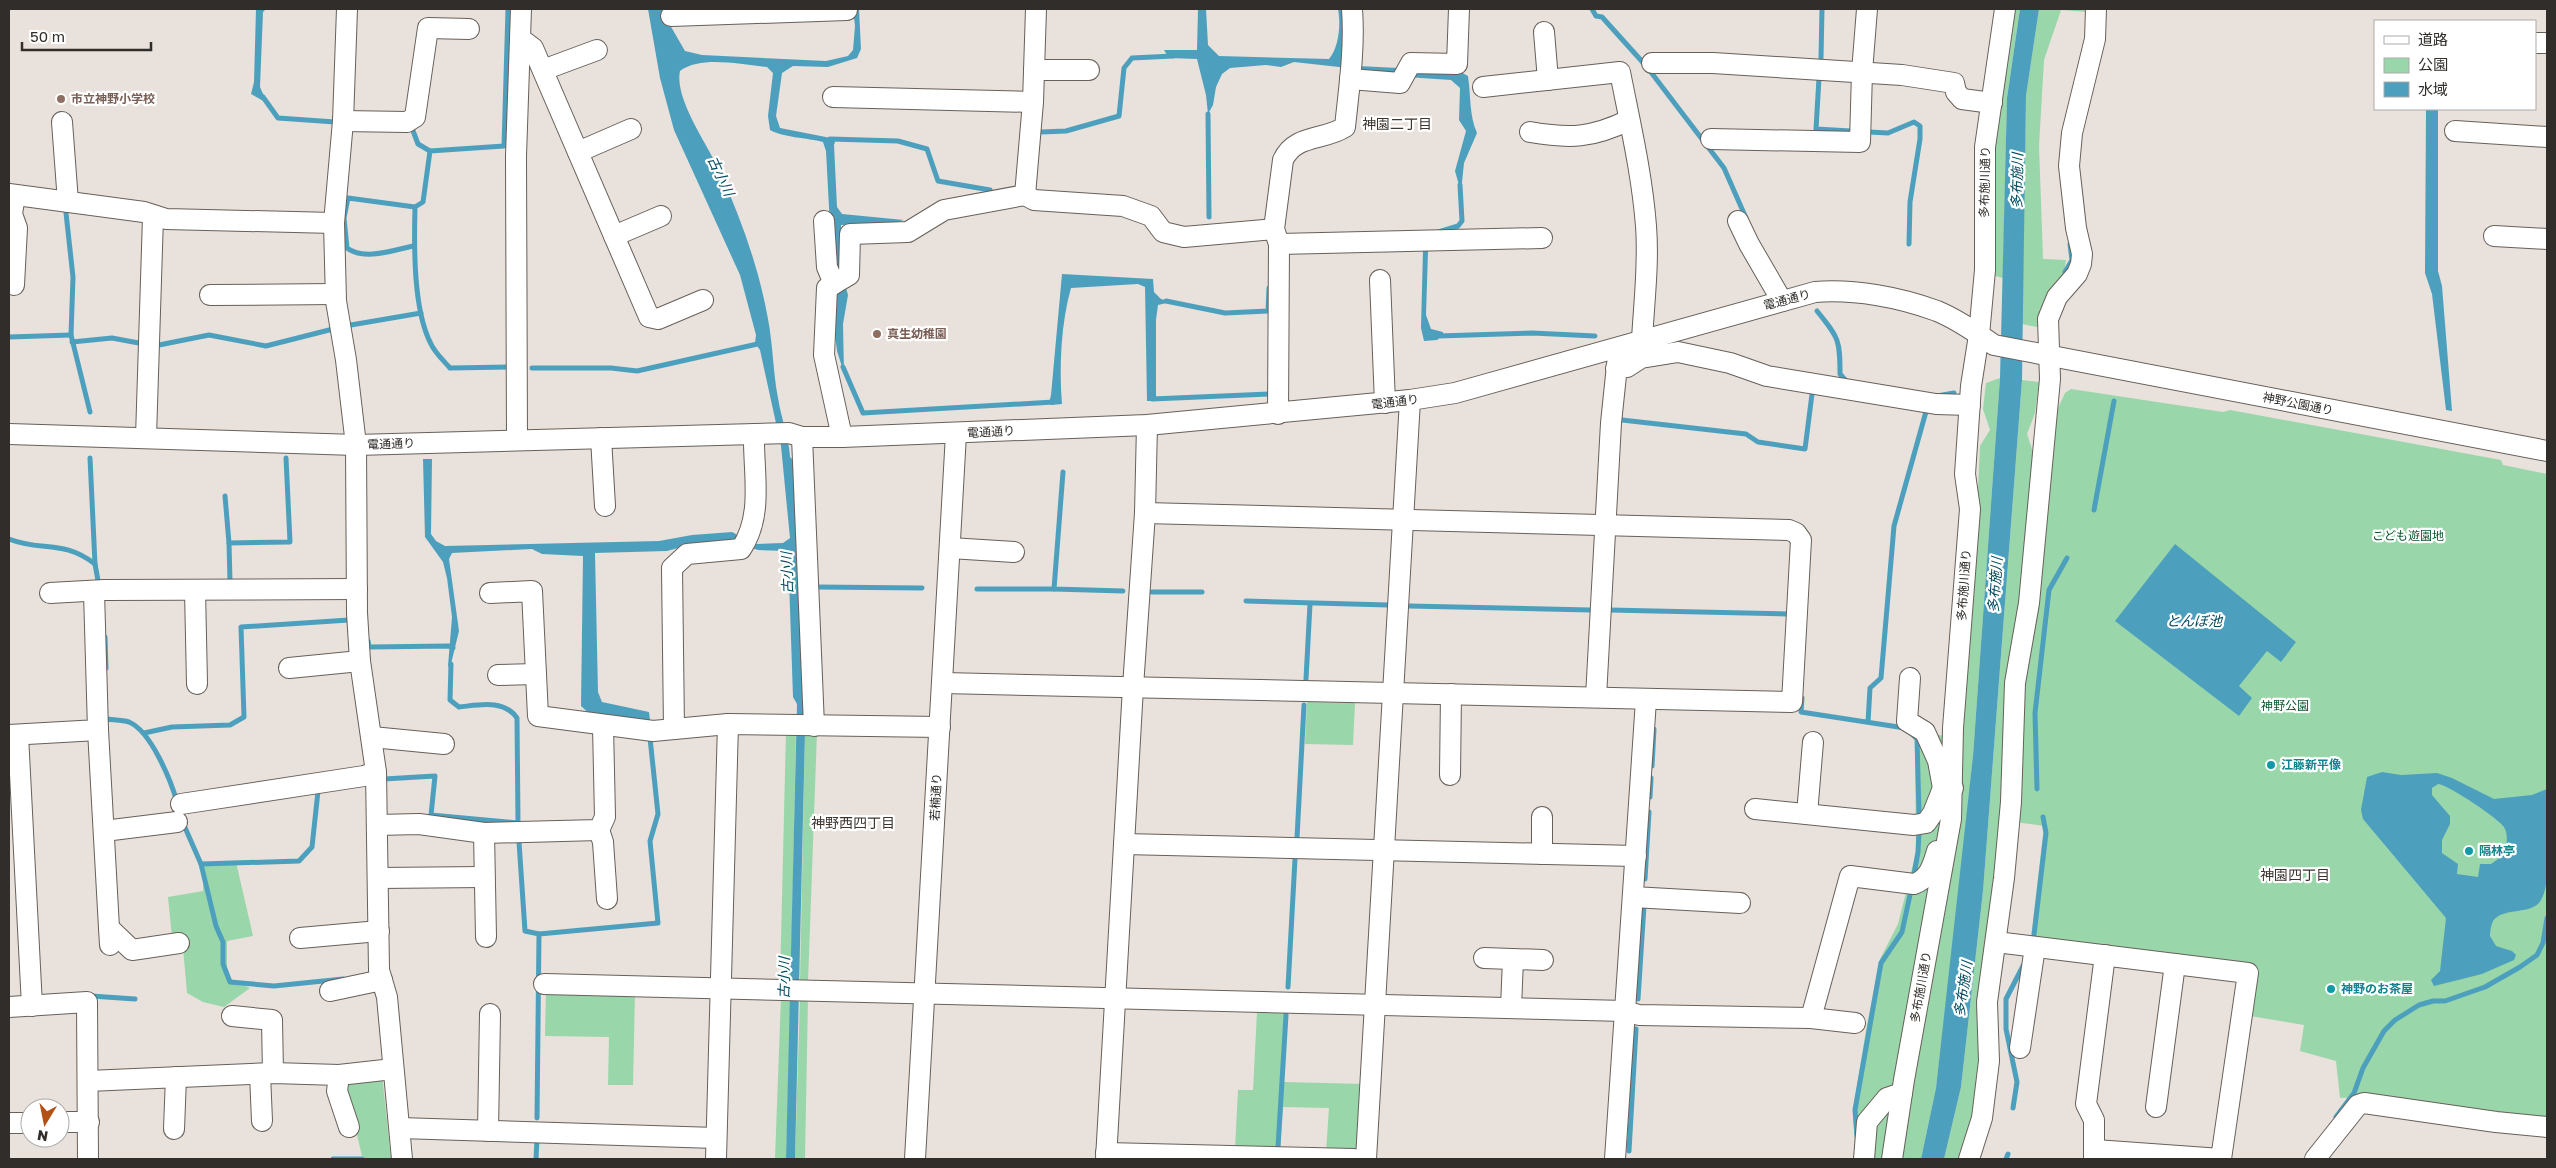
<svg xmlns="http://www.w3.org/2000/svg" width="2556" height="1168" viewBox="0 0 2556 1168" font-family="'Golos Text','Noto Sans JP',sans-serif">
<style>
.green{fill:#99d6aa}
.water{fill:#4da0bd;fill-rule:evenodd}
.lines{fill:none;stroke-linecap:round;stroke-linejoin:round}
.stream{stroke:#4da0bd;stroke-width:5}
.minor-casing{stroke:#67605a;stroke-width:22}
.minor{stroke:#fff;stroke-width:20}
.education-dot{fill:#8d6e63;stroke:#fff;stroke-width:2}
.culture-dot{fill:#0f9aa8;stroke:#fff;stroke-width:2}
.labels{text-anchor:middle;stroke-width:4.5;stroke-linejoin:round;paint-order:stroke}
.education-label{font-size:12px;font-weight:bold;fill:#785e54;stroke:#fff;text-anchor:start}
.street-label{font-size:12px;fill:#302d2a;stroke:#fff}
.park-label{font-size:12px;fill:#09552c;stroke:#fff}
.culture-label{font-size:12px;font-weight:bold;fill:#0d838f;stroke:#fff;text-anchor:start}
.neighbourhood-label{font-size:14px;fill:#3c3530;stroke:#fff}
.water-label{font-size:14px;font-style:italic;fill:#004a5f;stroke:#fff}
</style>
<rect width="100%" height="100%" fill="#e9e1db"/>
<g class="green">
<path d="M 2012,9 L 2020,9 L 2007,98 L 2003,278 L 1995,276 L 1991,147 Z"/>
<path d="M 2039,9 L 2087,9 L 2087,12 L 2061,10 L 2044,60 L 2039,146 L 2043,259 L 2066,260 L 2062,286 L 2042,328 L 2022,324 L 2026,96 Z"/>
<path d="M 2000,378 L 1973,756 L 1960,888 L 1936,1088 L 1921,1159 L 1898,1159 L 1960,738 L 1977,510 L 1980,446 L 1990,430 L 1983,409 L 1986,383 Z"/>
<path d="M 2022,380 L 2039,382 L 2035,413 L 2027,434 L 2033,452 L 2005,793 L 1976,1108 L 1962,1159 L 1944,1159 L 1961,1087 L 1983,891 Z"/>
<path d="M 2071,389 L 2223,412 L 2230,410 L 2501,460 L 2503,465 L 2547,474 L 2547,1122 L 2359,1097 L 2340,1098 L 2336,1061 L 2300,1051 L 2304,1025 L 2250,1016 L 2256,967 L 2031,938 L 2044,826 L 2015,822 L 2021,692 L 2057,410 L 2065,393 Z"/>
<path d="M 1307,702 L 1355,703 L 1353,745 L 1305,744 Z"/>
<path d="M 1905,726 L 1947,737 L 1942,844 L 1881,1159 L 1854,1159 L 1855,1146 L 1853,1110 L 1866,1030 L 1880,959 L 1898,924 L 1916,853 L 1915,740 L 1903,729 Z"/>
<path d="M 786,732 L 796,732 L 791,982 L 780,981 Z"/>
<path d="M 805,732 L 817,732 L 808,982 L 800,982 Z"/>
<path d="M 204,862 L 236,862 L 253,936 L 227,941 L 227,968 L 231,979 L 250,988 L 224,1007 L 203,1002 L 187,993 L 182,936 L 172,937 L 168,897 L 203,891 Z"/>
<path d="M 546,990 L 635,992 L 633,1085 L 608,1085 L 609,1037 L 545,1036 Z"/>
<path d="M 781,997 L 791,997 L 786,1159 L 775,1159 Z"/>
<path d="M 800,997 L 808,997 L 805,1159 L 795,1159 Z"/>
<path d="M 1257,1012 L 1288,1013 L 1284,1082 L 1363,1084 L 1359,1145 L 1350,1152 L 1326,1152 L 1329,1108 L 1283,1107 L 1280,1150 L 1235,1149 L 1238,1090 L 1253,1090 Z"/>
<path d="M 382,1074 L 391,1159 L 366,1159 L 362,1156 L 344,1079 Z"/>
</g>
<g class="water">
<path d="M 256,9 L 266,9 L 263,12 L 260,87 L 267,103 L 251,94 L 254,82 Z"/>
<path d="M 648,9 L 664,9 L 670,25 L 685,51 L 702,55 L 826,61 L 848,56 L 853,50 L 855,26 L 853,9 L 859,9 L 861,49 L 857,58 L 828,67 L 793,66 L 782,73 L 776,116 L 780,128 L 836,139 L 834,145 L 837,207 L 842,214 L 904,220 L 890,224 L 841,225 L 841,270 L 848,295 L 843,324 L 844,373 L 837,351 L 833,317 L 838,289 L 830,226 L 826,151 L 823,142 C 808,138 781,137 770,130 L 768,116 L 773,73 L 767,67 C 741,65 702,55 680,71 C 674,99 708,145 720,172 C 741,219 759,268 768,319 C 773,345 773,372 778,398 C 781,418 789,437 790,457 L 796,463 L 805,732 L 795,1159 L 786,1159 L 797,704 L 793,697 L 788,551 L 758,550 L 731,541 L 689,545 L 667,551 L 595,553 L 598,692 L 602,702 L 649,712 L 650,720 L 648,722 L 592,716 L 581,706 L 583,556 L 542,554 L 532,549 L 452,553 L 449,559 L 459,631 L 450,668 L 448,666 L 452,617 L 447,578 L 443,562 L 425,537 L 423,459 L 432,459 L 431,534 L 436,541 L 445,546 L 659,541 L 692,535 L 732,532 L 755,544 L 783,543 L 790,538 L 781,446 L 760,350 L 755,343 L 756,335 L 740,275 L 674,130 L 660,78 Z"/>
<path d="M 1198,9 L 1206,9 L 1208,45 L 1219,56 L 1329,59 C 1339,47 1341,24 1338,9 L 1345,9 L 1358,66 L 1459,71 L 1468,76 C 1471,96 1469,115 1477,133 L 1464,163 L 1461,192 L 1455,171 L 1466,131 L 1459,120 L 1460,88 L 1451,80 L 1361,74 L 1339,67 L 1294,62 L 1281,67 L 1266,65 L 1230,68 L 1222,74 L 1216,87 L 1213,105 L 1208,114 L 1206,95 L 1197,59 L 1169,58 L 1164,50 L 1197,50 Z"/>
<path d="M 2020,9 L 2039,9 L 2026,96 L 2022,380 L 1983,891 L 1961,1087 L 1944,1159 L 1921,1159 L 1936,1088 L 1973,756 L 2000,378 L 2007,98 Z"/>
<path d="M 2426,109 L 2438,109 L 2438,271 L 2442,286 L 2452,411 L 2446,410 L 2432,294 L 2425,273 Z"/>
<path d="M 1423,250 L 1428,251 L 1426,315 L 1431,329 L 1443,332 L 1443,335 L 1437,340 L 1424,341 L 1421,328 Z"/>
<path d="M 1062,274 L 1153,279 L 1154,292 L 1161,299 L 1171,302 L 1158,305 L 1156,320 L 1156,401 L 1147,401 L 1145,287 L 1138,284 L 1071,288 C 1061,323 1059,367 1062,404 L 1051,405 L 1049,403 L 1051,395 Z"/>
<path d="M 2175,544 L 2296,642 L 2281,662 L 2267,651 L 2239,686 L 2252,698 L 2239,716 L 2115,621 Z"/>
<path d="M 2382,772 L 2401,775 L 2437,773 L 2452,778 L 2494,799 L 2532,795 L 2547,789 C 2547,814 2553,881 2541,900 C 2532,916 2504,906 2493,921 C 2491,925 2490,932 2490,936 L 2496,946 L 2512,951 L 2516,955 L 2514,960 L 2482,974 L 2434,986 L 2431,980 L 2440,971 L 2446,918 L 2363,819 L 2361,810 L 2367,777 ZM 2438,784 C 2447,784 2498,818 2504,827 C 2509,835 2506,846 2505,854 L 2491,864 L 2480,864 L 2478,877 L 2457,874 L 2458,864 L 2442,853 L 2442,840 L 2450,824 L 2450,816 L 2432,795 L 2432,788 Z"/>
</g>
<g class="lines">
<g class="stream">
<path d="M 508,9 L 504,146 L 430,151 L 423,202 L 415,207 C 414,245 413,310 431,344 C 435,353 444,361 450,368 L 509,367"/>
<path d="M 1592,9 L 1596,16 L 1602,17 L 1647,67 L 1724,168 L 1746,218"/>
<path d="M 1821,58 L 1822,9"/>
<path d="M 1819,78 L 1816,129 L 1851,131"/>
<path d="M 263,97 L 278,118 L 335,122 L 335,118"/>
<path d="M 1208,114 L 1209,217"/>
<path d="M 412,128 L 418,144 L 430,151"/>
<path d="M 1041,132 L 1066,131 L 1119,116 L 1124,68 L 1132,58 L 1173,56"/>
<path d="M 1869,132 L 1888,133 L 1914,122 L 1920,126 L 1920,139 L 1910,202 L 1909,244"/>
<path d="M 830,139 L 898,141 L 927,149 L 938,181 L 990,190"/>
<path d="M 66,213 L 73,277 L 71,335 L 90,412"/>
<path d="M 1432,234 L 1458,226 L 1462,221 L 1460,185"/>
<path d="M 413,246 C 394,250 364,261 347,248 L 344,218 L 348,198 L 415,207"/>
<path d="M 2065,272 L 2072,260 L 2070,244"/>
<path d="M 1166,301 L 1225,313 L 1268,311 L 1269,288"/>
<path d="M 1817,311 C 1839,338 1840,340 1840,374 L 1847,382"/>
<path d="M 345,326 L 421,313"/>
<path d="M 1438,336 L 1532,333 L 1595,336"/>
<path d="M 9,337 L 71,335"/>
<path d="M 72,342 L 112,338 L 144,344"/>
<path d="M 154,346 L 209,335 L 266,346 L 337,328"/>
<path d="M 843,367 L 863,413 L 1054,402"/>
<path d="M 532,368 L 611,368 L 637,371 L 762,343"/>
<path d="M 1937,396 L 1954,393"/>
<path d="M 1152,399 L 1269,394"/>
<path d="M 1622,420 L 1746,434 L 1758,442 L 1805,449 L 1812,394"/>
<path d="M 90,458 L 95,564 L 99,586"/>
<path d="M 1063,472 L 1054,589 L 1123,591"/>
<path d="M 225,496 L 229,543"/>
<path d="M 2094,510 L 2114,401"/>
<path d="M 9,539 C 41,552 63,539 95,564"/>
<path d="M 226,582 L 230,581 L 229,543 L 290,542 L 286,458"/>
<path d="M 817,587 L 922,588"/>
<path d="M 977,589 L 1054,589"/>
<path d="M 1152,592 L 1202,592"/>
<path d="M 1246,601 L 1388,605"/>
<path d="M 1409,606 L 1590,610"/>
<path d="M 1609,610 L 1788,614"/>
<path d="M 105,637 L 106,668"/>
<path d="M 368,641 L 369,647 L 449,646 L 453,648"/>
<path d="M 1306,679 L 1310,604"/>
<path d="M 1802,698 L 1801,712 L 1905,728"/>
<path d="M 105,714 L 106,719 C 113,720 122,720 129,722 C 151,731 171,781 177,802"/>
<path d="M 1868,722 L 1870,688 L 1881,678 L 1894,526 L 1927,408"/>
<path d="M 144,733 L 172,727 L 230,725 L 244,717 L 241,627 L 349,620"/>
<path d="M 1913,735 L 1917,739 L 1919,813"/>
<path d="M 1652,766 L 1654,729"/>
<path d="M 384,779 L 435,776 L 431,815 L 518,823 L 517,718 C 504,699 479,705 459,707 L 450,700 L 451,664"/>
<path d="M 2037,789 L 2035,713 L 2049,590 L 2067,558"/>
<path d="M 1650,797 L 1651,778"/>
<path d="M 183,823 L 201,864 L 216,926 L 223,942 L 223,964 L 230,982 L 274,986 L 343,979"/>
<path d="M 1297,838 L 1304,705"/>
<path d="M 519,842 L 525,931 L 539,934"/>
<path d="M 201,864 L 299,861 L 312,847 L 318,791 L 321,790"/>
<path d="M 1914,874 L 1918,852 L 1919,832"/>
<path d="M 1645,879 L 1649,812"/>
<path d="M 2034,935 L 2046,833 L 2043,817"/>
<path d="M 1288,987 L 1295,859"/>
<path d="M 91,996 L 135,999"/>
<path d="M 1638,999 L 1644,906"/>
<path d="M 2013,1108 L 2017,1082 L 2006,1029 L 2006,999 L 2024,964"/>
<path d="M 2336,1117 L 2354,1093 L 2363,1068 L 2384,1031 L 2395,1020 L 2419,1005 L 2433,1001 L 2445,1001 L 2485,987 L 2520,967 L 2537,955 L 2543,943 L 2547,918"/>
<path d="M 537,1118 L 539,934 L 658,923 L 650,841 L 658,814 L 650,738"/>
<path d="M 1857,1136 L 1855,1110 L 1881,963 L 1902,932 L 1910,895"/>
<path d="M 1278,1147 L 1286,1015"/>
<path d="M 1629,1151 L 1636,1029"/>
<path d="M 333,1159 L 362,1159"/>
<path d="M 536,1159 L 537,1139"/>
<path d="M 2006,1159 L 2008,1154"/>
</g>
<g class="minor-casing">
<g id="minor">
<path d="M 347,9 L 343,121 L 334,223 L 336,301 L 346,360 L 356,445 L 357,613 L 360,661 L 376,772 L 379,970 L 387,997 L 402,1159"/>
<path d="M 671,16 L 847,10"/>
<path d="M 1544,32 L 1548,80"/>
<path d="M 521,39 L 533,48 L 649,317 L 658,319 L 703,300"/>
<path d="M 2535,43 L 2547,43"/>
<path d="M 1652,63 L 1713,63 L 1902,75 L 1954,83 L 1956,92 L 1962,99 L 1992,103"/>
<path d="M 543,70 L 597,50"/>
<path d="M 1034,70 L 1089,70"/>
<path d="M 1350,79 L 1400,83 L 1411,63 L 1457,64 L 1459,9"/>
<path d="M 1483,87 L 1620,72 C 1630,123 1642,174 1646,226 C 1649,264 1644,302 1642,340"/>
<path d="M 833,97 L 1033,102"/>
<path d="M 343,121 L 407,122 L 415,117 L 428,28 L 469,29"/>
<path d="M 62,122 L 68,202"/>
<path d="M 2455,131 L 2547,137"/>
<path d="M 1530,132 C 1570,139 1592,138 1629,120"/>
<path d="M 1711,139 L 1860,142 L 1862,72 L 1867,9"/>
<path d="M 578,152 L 631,129"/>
<path d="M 9,194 L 144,212 L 166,219 L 334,223"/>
<path d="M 1025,195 L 1034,200 L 1123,206 L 1151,216 L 1163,232 L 1184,237 L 1274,229"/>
<path d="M 824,221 L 827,267 L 834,284"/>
<path d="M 1738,221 L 1749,244 L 1782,301"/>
<path d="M 614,236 L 661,216"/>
<path d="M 2494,236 L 2547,239"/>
<path d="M 1279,244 L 1542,238"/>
<path d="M 1380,280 L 1385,403"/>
<path d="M 14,285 L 17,228 L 12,214 L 15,195"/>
<path d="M 210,295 L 335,294"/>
<path d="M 1616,368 L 1627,367 L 1641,358 L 1678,352 L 1730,363 L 1767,376 L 1936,404 L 1970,405"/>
<path d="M 1278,414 L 1279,244 L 1274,229 L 1283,160 C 1295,134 1323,141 1345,127 C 1349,88 1355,48 1352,9"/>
<path d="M 9,434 L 356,445 L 789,433 L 802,437 L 842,437 L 1147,425 L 1410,400 L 1455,393 L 1815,292 C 1855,289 1899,297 1937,311 C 1957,319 1977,333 1994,345 L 2547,451"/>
<path d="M 146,437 L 153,217"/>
<path d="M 802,437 L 814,726"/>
<path d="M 842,437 L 824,355 L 827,288 L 849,275 L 850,234 L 908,232 L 944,210 L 1025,195 L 1033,102 L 1036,9"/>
<path d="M 601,438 L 605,506"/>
<path d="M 517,440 L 516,156 L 521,9"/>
<path d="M 950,548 L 1014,552"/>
<path d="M 195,590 L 197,684"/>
<path d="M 50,593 L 104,590 L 357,589"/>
<path d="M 490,593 L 532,591 L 538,716 L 653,731 L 728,724 L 940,727"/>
<path d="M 289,668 L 360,661"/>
<path d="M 498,675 L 536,674"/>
<path d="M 1910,678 L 1907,721 L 1925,732 L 1938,761 L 1943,788"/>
<path d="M 943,683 L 1792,702 L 1801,540 L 1796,533 L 1789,530 L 1145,513"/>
<path d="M 1596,697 L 1611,423 L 1618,356"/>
<path d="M 674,729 L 672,568 L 687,554 L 741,549 C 764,515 753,472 754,434"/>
<path d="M 98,730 L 109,928"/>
<path d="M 9,735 L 98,730 L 94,592"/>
<path d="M 18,735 L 32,1006"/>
<path d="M 372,737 L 444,744"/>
<path d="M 1450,775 L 1451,694"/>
<path d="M 181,804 L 364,776 L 376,772"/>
<path d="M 1755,809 L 1914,825 L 1926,823 L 1933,813 L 1943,788 L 1953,788"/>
<path d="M 1807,814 L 1813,742"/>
<path d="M 377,825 L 419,824 L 484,833 L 599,830 L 605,817 L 603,726"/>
<path d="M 599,830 L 603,842 L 607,899"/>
<path d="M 104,831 L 177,822"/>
<path d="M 484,833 L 486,937"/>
<path d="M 1124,844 L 1636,856"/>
<path d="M 1542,854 L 1542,817"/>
<path d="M 379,878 L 484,877"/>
<path d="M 1633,897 L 1740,903"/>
<path d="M 300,938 L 379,931"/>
<path d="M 1996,942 L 2248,973 L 2221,1159 L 2095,1150"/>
<path d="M 110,945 L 109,928 L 132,950 L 179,943"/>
<path d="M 1484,958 L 1543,960"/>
<path d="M 544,984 L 1625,1011 L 1639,1015 L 1811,1018"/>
<path d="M 330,991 L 382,980"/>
<path d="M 9,1007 L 87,1002 L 88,1159"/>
<path d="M 1511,1008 L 1513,959"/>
<path d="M 232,1016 L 272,1020 L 273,1073"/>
<path d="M 1855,1023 L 1811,1018 L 1850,876 L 1914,884 C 1929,879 1933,865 1937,851"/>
<path d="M 2020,1048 L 2035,947"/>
<path d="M 260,1074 L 262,1121"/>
<path d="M 339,1075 L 337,1091 L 349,1127"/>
<path d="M 88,1081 L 273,1073 L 339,1075 L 393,1069"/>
<path d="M 2156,1107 L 2175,964"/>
<path d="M 60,1122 L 89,1122"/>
<path d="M 9,1123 L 30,1123"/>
<path d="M 400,1128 L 716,1138"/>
<path d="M 174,1129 L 176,1077"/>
<path d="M 488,1131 L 490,1014"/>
<path d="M 1106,1153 L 1354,1159"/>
<path d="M 716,1159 L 728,724"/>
<path d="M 915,1159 L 956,434"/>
<path d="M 1106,1159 L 1133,687 L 1145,513 L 1147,425"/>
<path d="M 1366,1159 L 1410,400"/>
<path d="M 1615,1159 L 1646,700"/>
<path d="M 1864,1159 L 1867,1122 L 1887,1098 L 1902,1093"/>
<path d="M 1892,1159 L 1904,1080 L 1951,819 L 1953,728 L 1970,509 L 1965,474 L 1971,386 L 1979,335 L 1985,270 L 1985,147 L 2005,9"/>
<path d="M 1969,1159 L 1982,1118 L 1989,1061 L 1987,1002 L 2004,878 L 2011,802 L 2015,683 L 2029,603 L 2050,379 L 2048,319 L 2057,297 L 2077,274 L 2081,264 L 2082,254 L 2076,228 L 2069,166 L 2072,133 L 2095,39 L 2096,9"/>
<path d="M 2094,1159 L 2094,1120 L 2086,1104 L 2105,955"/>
<path d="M 2315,1159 L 2358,1105 L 2364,1103 L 2496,1122 L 2547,1127"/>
</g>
</g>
<use href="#minor" class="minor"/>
</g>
<g class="education-dot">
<circle cx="61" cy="99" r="5"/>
<circle cx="877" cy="334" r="5"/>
</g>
<g class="culture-dot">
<circle cx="2271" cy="765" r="5"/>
<circle cx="2469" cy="851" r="5"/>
<circle cx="2331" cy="989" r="5"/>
</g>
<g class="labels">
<g class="education-label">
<text x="71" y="103">市立神野小学校</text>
<text x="887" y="338">真生幼稚園</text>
</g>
<g class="street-label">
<text transform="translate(1985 182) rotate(-89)" y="4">多布施川通り</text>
<text transform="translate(1787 300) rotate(-15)" y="4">電通通り</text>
<text transform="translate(1395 402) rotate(-7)" y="4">電通通り</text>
<text transform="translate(2298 404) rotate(11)" y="4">神野公園通り</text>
<text transform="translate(991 432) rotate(-3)" y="4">電通通り</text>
<text transform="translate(391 444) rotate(-2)" y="4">電通通り</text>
<text transform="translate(1964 585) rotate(-86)" y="4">多布施川通り</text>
<text transform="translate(936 797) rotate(-87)" y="4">若楠通り</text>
<text transform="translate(1921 987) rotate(-80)" y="4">多布施川通り</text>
</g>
<g class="park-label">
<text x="2408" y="540">こども遊園地</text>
<text x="2285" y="710">神野公園</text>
</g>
<g class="culture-label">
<text x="2281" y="769">江藤新平像</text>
<text x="2479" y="855">隔林亭</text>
<text x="2341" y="993">神野のお茶屋</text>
</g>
<g class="neighbourhood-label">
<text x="1397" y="129">神園二丁目</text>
<text x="853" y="828">神野西四丁目</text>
<text x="2295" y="880">神園四丁目</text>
</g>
<g class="water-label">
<text transform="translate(721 176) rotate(65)" y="5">古小川</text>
<text transform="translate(2017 181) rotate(-89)" y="5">多布施川</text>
<text transform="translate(787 573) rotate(-92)" y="5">古小川</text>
<text transform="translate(1995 585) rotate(-86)" y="5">多布施川</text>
<text x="2194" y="626">とんぼ池</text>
<text transform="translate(784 978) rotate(-89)" y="5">古小川</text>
<text transform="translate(1963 989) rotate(-82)" y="5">多布施川</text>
</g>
</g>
<rect width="2556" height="1168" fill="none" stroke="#302d2a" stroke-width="20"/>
<rect x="2374" y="20" width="162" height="90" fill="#ffffff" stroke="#acabaa"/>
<rect x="2384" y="36" width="25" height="8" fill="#ffffff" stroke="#acabaa"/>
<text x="2418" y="45" font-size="15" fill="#302d2a">道路</text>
<rect x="2384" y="58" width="25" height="15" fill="#99d6aa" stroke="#acabaa"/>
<text x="2418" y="70" font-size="15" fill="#302d2a">公園</text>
<rect x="2384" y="82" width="25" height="15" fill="#4da0bd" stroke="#acabaa"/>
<text x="2418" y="95" font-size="15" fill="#302d2a">水域</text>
<g transform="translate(45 1123) rotate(190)"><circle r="24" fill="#ffffff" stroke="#acabaa"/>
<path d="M0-4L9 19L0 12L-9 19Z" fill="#b35115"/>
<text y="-8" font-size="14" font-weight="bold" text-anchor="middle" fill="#302d2a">N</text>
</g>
<path d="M22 42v8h129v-8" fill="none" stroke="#302d2a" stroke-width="2.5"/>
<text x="30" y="42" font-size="15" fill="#302d2a" stroke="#ffffff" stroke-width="4" paint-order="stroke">50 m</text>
</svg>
